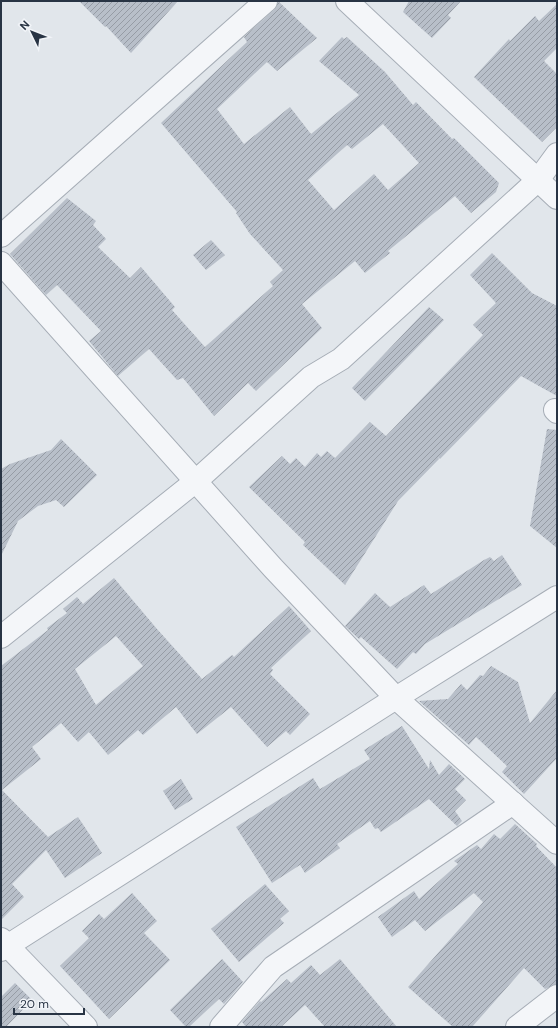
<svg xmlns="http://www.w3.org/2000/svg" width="558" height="1028" viewBox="0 0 558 1028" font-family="'DM Sans',sans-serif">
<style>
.building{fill:url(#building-hatch);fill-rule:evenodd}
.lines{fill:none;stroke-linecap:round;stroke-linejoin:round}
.minor-casing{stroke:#a6adb6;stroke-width:24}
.tertiary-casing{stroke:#a6adb6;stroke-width:24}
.minor{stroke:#f4f6f9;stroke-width:22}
.tertiary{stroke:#f4f6f9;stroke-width:22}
</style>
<defs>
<pattern id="building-hatch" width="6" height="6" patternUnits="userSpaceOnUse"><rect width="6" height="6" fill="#b8bfc9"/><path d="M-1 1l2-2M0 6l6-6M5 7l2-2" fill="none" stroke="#969ca5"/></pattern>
</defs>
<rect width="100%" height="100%" fill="#e1e6eb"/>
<g class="building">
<path d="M 79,1 L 178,1 L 131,53 L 106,26 L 105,27 Z"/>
<path d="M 278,1 L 317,38 L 277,71 L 267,62 L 217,109 L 244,144 L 290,107 L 311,134 L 359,95 L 319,61 L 342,37 L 344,39 L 347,37 L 385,72 L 413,105 L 416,102 L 452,139 L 454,138 L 499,183 L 496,192 L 471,213 L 455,196 L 388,251 L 390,253 L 365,273 L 355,261 L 302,304 L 322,328 L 256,391 L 248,383 L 214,416 L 183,378 L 177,380 L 149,349 L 118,376 L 89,341 L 101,331 L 57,285 L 46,295 L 10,254 L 67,198 L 96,221 L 93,225 L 106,239 L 98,247 L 130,278 L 141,267 L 175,307 L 172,310 L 205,347 L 273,286 L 270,282 L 283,270 L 250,234 L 236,213 L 237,212 L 161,123 L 247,42 L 244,37 L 274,10 ZM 383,124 L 419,163 L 388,190 L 374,174 L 334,210 L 308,180 L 347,145 L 352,149 Z"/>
<path d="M 409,1 L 461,1 L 448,15 L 451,18 L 432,38 L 403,12 Z"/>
<path d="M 557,4 L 557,48 L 544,61 L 557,74 L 557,127 L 542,142 L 474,77 L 509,39 L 510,41 L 535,16 L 539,21 Z"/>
<path d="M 211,240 L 225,255 L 206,270 L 193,255 Z"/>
<path d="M 492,253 L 532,293 L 557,306 L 557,396 L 521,376 L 440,459 L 438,457 L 439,459 L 398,501 L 345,585 L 303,545 L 305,542 L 249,487 L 282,456 L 290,464 L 296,458 L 305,467 L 317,453 L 321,457 L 327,451 L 335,458 L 370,422 L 386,436 L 483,335 L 473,325 L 496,303 L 470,275 Z"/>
<path d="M 429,307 L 444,320 L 365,401 L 352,388 Z"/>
<path d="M 547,429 L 557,430 L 557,548 L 530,526 Z"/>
<path d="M 61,439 L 97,475 L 64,507 L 56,500 L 38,506 L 18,521 L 1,556 L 1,469 L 10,464 L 51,450 Z"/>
<path d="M 502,555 L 522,585 L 425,644 L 416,654 L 413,652 L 397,669 L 361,637 L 359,639 L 345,626 L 375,593 L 390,607 L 424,585 L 431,594 L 484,560 L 490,557 L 494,561 Z"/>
<path d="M 114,578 L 157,629 L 202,679 L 232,655 L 234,657 L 289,606 L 311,631 L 271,668 L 273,670 L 270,674 L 310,714 L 290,735 L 286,731 L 267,747 L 231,707 L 197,734 L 176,707 L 143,735 L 138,730 L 108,755 L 89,732 L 78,742 L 61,723 L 32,747 L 41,759 L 2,790 L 48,837 L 78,817 L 102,853 L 65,878 L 46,850 L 12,884 L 24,897 L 1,920 L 1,666 L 48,630 L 47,628 L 67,613 L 63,609 L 77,597 L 83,604 ZM 116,636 L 143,666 L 96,705 L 75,669 Z"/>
<path d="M 491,666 L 518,682 L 530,723 L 557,690 L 557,758 L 524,794 L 502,772 L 507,766 L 476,737 L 469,745 L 419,701 L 448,699 L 461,684 L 467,690 L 480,675 L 483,676 Z"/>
<path d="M 402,726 L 429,769 L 430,760 L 439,775 L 449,764 L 465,779 L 455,789 L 466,800 L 455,811 L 462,821 L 457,826 L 429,799 L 381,832 L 378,828 L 375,829 L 370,821 L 337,844 L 340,848 L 305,873 L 300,865 L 272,883 L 236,827 L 313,778 L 320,789 L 370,759 L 364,750 Z"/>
<path d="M 181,779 L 193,799 L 175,810 L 163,791 Z"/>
<path d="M 515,824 L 537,844 L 536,846 L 557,868 L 557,984 L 545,989 L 524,968 L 472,1027 L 453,1027 L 408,987 L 483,902 L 474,893 L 425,931 L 415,920 L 392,937 L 378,917 L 414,891 L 419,899 L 458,864 L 454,861 L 477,845 L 481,849 L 494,834 L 500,839 Z"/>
<path d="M 265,884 L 289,911 L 280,919 L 284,923 L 239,962 L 211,929 Z"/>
<path d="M 132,893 L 157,921 L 144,933 L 170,960 L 109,1019 L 60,966 L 89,938 L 82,931 L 99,914 L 104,919 Z"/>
<path d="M 222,959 L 243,982 L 224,1004 L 219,999 L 189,1027 L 186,1027 L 170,1010 Z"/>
<path d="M 340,959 L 397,1027 L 325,1027 L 305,1005 L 281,1027 L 246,1027 L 242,1022 L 260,1001 L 261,1002 L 287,979 L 291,983 L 311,965 L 320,975 Z"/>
<path d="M 15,983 L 32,1000 L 6,1027 L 1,1027 L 1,997 Z"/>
</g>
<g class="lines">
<g class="minor-casing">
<g id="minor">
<path d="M 1,236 L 266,1"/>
<path d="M 1,263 L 273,568 L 396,698 L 557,843"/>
<path d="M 555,410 L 557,412"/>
<path d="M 1,637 L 196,481 L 311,377 L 341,359 L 538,180 L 557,154"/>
<path d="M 1,939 L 86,1027"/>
<path d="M 221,1027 L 273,967 L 513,803"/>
<path d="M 517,1027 L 557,996"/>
</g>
</g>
<g class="tertiary-casing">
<g id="tertiary">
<path d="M 347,1 L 557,198"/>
<path d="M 1,950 L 396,698 L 557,597"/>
</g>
</g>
<use href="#minor" class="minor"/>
<use href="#tertiary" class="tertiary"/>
</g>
<rect width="558" height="1028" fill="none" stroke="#283444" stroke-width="4"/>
<g transform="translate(32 32) rotate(313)" stroke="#f1f4f8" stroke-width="3" paint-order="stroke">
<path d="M0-3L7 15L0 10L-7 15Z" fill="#283444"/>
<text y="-6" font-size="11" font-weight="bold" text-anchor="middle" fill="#283444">N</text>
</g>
<path d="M14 1008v6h70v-6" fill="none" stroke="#283444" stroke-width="2"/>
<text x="20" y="1008" font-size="12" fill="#283444" stroke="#f1f4f8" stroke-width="3" paint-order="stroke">20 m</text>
</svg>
